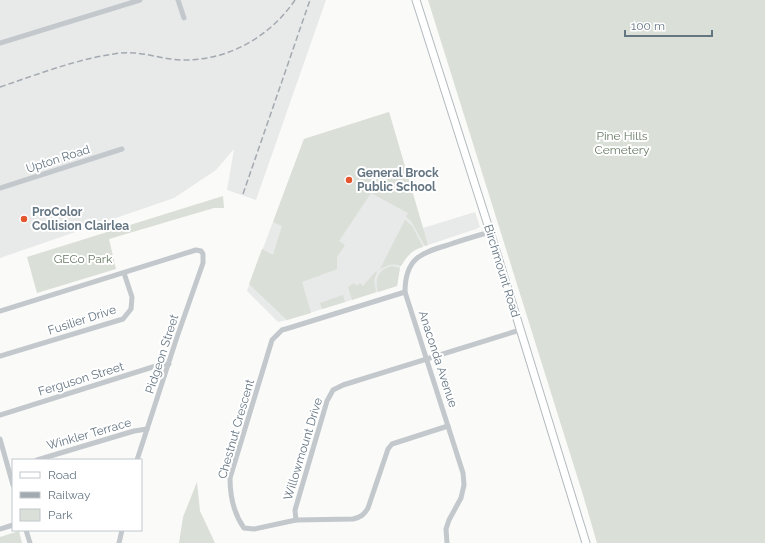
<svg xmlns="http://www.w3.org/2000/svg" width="765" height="543" viewBox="0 0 765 543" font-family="Raleway,sans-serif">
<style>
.built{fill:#e8e9e9}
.green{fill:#dadfd7}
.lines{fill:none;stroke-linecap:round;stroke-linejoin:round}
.secondary-casing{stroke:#b3babf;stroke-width:9}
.street{stroke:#c3c8cc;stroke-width:5}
.secondary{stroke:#fff;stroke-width:7}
.rail{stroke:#a2aab0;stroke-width:1.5;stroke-dasharray:6 3;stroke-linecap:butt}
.poi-dot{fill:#e4572e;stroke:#fff;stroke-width:1.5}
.labels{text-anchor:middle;stroke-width:4;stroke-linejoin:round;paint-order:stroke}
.park-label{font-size:12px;fill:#687a64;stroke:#fff}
.street-label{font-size:12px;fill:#657683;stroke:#fff}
.poi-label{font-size:12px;font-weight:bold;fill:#657683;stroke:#fff;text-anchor:start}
</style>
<rect width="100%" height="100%" fill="#fafaf8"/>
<g class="built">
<path d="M 0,0 L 326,0 L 256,200 L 227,190 L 234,149 L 216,170 L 174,198 L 0,258 Z"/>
<path d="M 389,112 L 423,228 L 475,212 L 480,227 L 476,229 L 416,249 L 408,255 L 400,267 L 397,286 L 287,320 L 278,322 L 247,291 L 304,139 Z"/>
</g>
<g class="green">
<path d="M 428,0 L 765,0 L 765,543 L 597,543 L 583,495 Z"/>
<path d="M 389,112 L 428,245 L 425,246 L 411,221 L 406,217 L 408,213 L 371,193 L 339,241 L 345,245 L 337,257 L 337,269 L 302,282 L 311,313 L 287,320 L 249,284 L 262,249 L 273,255 L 282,226 L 273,222 L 304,139 Z"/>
<path d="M 223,196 L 224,208 L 214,208 L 109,239 L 116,269 L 37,293 L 27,257 Z"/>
<path d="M 405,220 L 412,226 L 423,247 C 412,250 407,256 401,266 C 392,263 388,265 380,269 Z"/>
<path d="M 392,266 L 400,268 L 397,286 L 378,292 C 374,279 379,269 392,266 Z"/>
<path d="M 376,271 L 377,272 L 374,280 L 376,292 L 352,300 L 348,287 L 354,283 L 357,286 L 360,283 L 363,286 Z"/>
<path d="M 343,295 L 345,302 L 322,309 L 320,303 Z"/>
<path d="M 197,482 L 200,511 L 215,543 L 179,543 L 183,517 Z"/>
<path d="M 19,531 L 22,543 L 0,543 L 0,537 Z"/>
</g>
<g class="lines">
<g class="secondary-casing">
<path id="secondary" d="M 416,0 L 493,241 L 586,543"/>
</g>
<g class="street">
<path d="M 178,0 L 184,18"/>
<path d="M 0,43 L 140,0"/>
<path d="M 0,188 L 122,149"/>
<path d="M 405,292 L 289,328 L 282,330 L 272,340 L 230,478 C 230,495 234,514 244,528 L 254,529 L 296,520 L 353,519 C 361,517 364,515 368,508 L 388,449 L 392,444 L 448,426"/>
<path d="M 0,311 L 196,250 L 201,251 L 203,254 L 203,263 L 177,337 L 137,460"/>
<path d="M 0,356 L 123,319 L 131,309 L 132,297 L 124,273"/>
<path d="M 0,415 L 159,365 L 169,364"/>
<path d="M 0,439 L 13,485"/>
<path d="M 37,460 L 134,431 L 147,429"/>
<path d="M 296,520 L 295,510 L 327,401 L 333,390 L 343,385 L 520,330"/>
<path d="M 0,529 L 13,525"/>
<path d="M 26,530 L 30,543"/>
<path d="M 119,543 L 122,530"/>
<path d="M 447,543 L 446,529 L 449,520 L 461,498 L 464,485 L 463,473 L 405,292 C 405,259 420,253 448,245 C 462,240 476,236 490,232"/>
</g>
<use href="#secondary" class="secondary"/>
<g class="rail">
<path d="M 0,87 C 39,74 79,58 121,53 C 142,51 160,59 181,60 C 227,61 269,38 295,0"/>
<path d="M 243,194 L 310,0"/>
</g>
</g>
<g class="poi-dot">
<circle cx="349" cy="180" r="4"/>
<circle cx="24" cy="219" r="4"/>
</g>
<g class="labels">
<g class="park-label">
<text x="622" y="140">Pine Hills<tspan x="622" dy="14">Cemetery</tspan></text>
<text x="83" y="263">GECo Park</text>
</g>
<g class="street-label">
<text transform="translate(58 159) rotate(-18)" y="4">Upton Road</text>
<text transform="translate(502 271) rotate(73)" y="4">Birchmount Road</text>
<text transform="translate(82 320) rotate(-18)" y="4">Fusilier Drive</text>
<text transform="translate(162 354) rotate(-72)" y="4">Pidgeon Street</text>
<text transform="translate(438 359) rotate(72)" y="4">Anaconda Avenue</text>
<text transform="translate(81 379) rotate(-17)" y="4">Ferguson Street</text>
<text transform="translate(236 429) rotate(-74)" y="4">Chestnut Crescent</text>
<text transform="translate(89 434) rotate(-16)" y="4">Winkler Terrace</text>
<text transform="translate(303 449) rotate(-73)" y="4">Willowmount Drive</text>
</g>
<g class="poi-label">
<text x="357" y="177">General Brock<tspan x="357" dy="14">Public School</tspan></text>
<text x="32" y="216">ProColor<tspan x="32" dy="14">Collision Clairlea</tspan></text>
</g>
</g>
<rect x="12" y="459" width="130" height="72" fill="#ffffff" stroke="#c1c8cd"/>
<rect x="20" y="472" width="20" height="6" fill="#ffffff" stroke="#c1c8cd"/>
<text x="48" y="479" font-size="12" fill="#657683">Road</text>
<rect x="20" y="492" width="20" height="6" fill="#a2aab0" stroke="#c1c8cd"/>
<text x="48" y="499" font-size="12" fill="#657683">Railway</text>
<rect x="20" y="509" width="20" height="12" fill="#dadfd7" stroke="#c1c8cd"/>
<text x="48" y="519" font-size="12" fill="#657683">Park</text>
<path d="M625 30v6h87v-6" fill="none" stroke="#657683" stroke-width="2"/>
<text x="631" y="30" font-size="12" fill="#657683" stroke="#ffffff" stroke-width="3" paint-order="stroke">100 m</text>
</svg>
